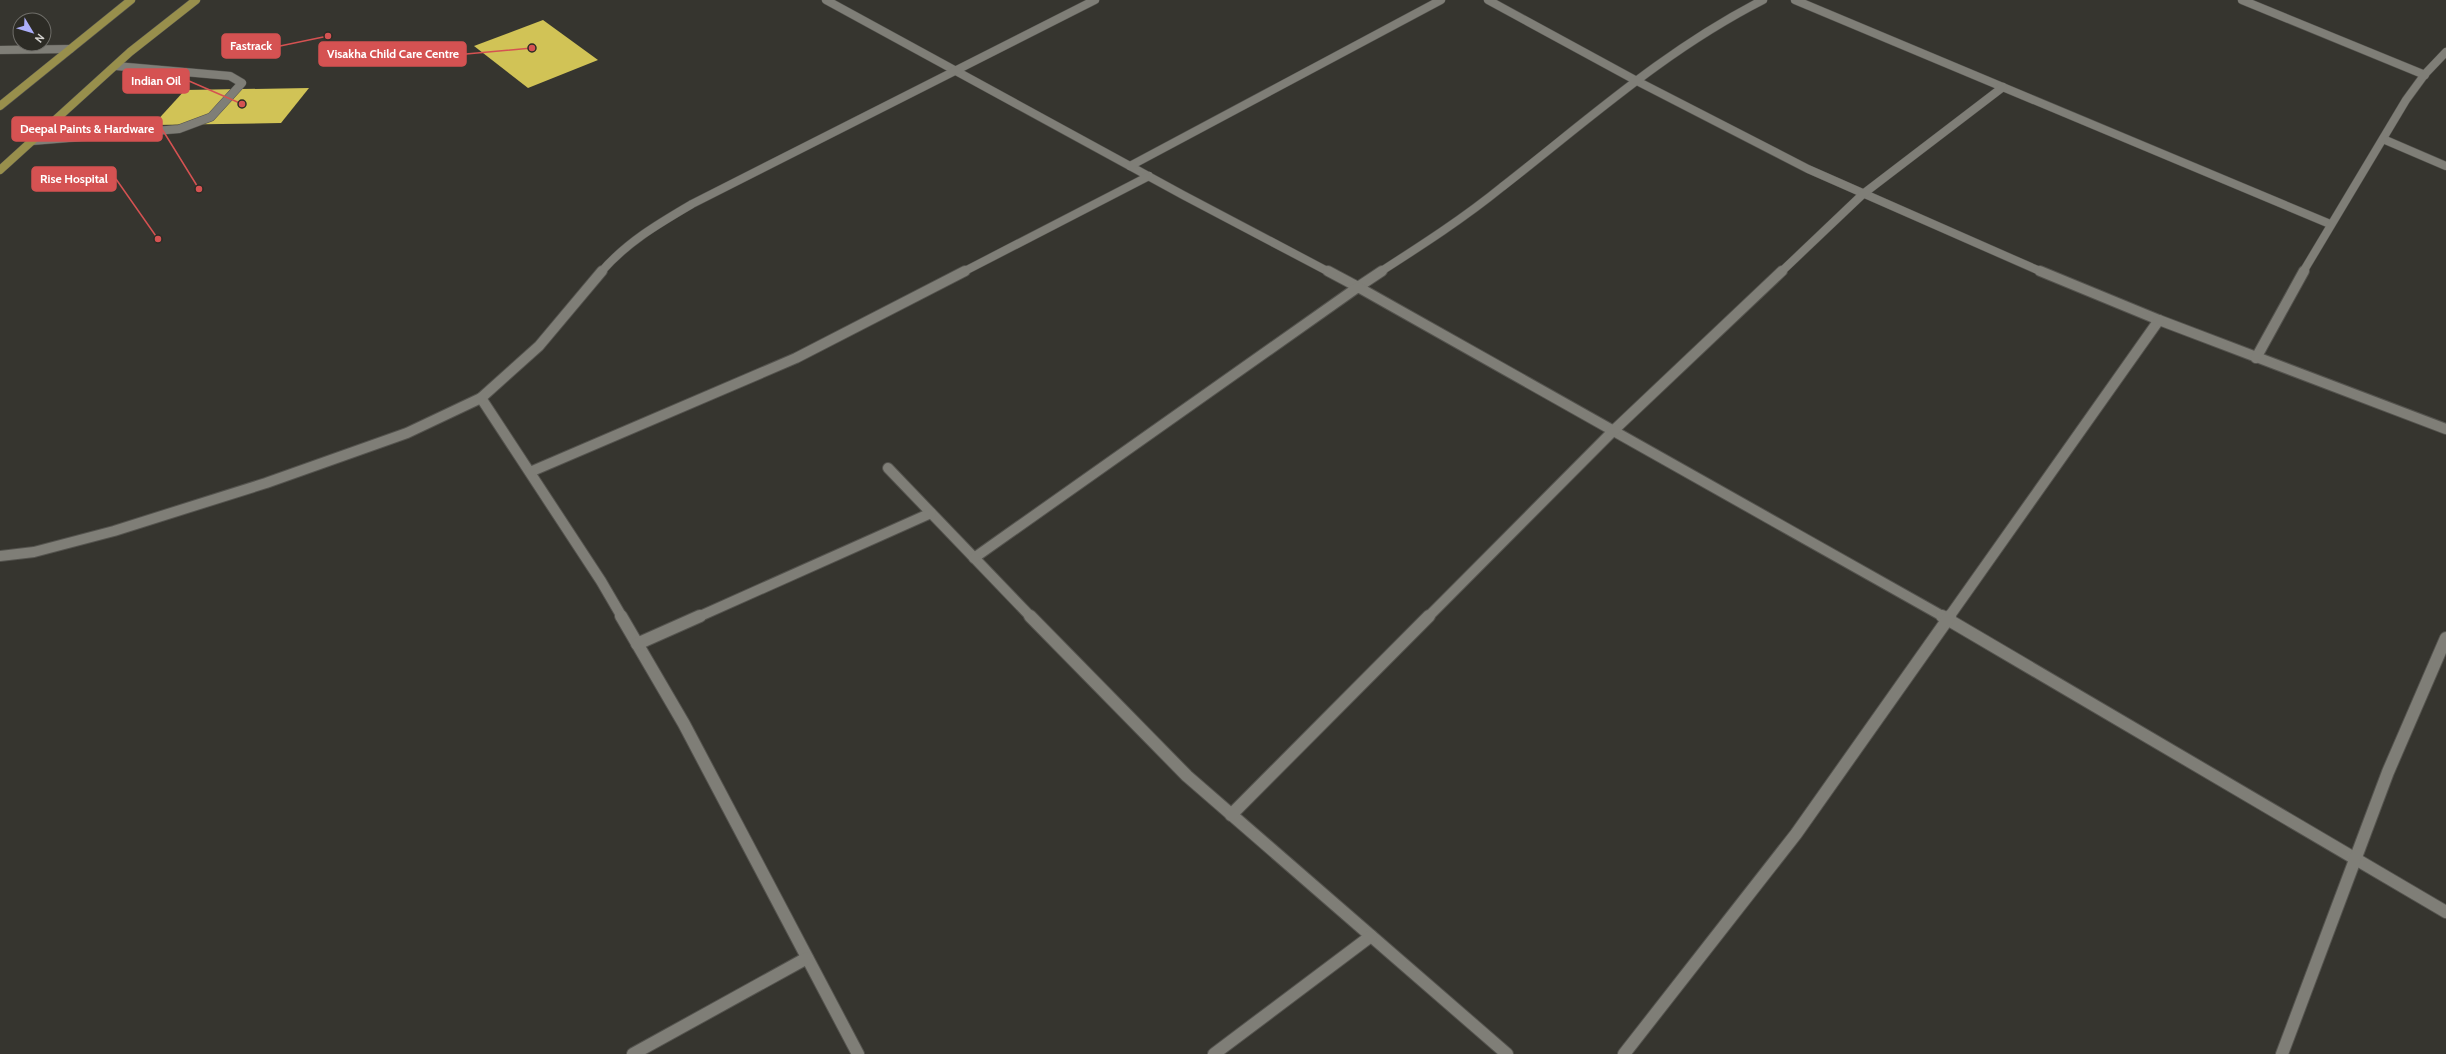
<svg xmlns="http://www.w3.org/2000/svg" width="2446" height="1054" viewBox="0 0 2446 1054" font-family="Cabin,sans-serif">
<style>
.building{fill:#d1c356}
.lines{fill:none;stroke-linecap:round;stroke-linejoin:round}
.minor-far2-casing{stroke:#54534e;stroke-width:9}
.minor-far1-casing{stroke:#54534e;stroke-width:12}
.minor-casing{stroke:#54534e;stroke-width:14}
.major-casing{stroke:#54534e;stroke-width:9}
.minor-far2{stroke:#7f7e77;stroke-width:8}
.minor-far1{stroke:#7f7e77;stroke-width:10}
.minor{stroke:#7f7e77;stroke-width:12}
.major{stroke:#988f4c;stroke-width:8}
.leader{fill:none;stroke:#d55252;stroke-width:1.5}
.callout-dot{fill:#d55252;stroke:#2c2b25;stroke-width:1.5}
.callout{fill:#d55252;stroke:#d55252;stroke-width:1.5}
.callout-label{font-size:12px;text-anchor:middle;font-weight:bold;fill:#fff}
</style>
<rect width="100%" height="100%" fill="#36352f"/>
<g class="building">
<path d="M 543,20 L 598,60 L 528,88 L 474,46 Z"/>
<path d="M 309,88 L 281,123 L 153,125 L 185,90 Z"/>
</g>
<g class="lines">
<g class="minor-far2-casing">
<g id="minor-far2">
<path d="M 826,0 L 1183,195 L 1329,272"/>
<path d="M 1488,0 L 1635,80 L 1808,169 L 2042,272"/>
<path d="M 1795,0 L 2330,224"/>
<path d="M 2242,0 L 2425,75"/>
<path d="M 0,50 L 70,49"/>
<path d="M 2383,139 L 2446,166"/>
<path d="M 32,141 L 179,129 L 211,117 L 242,83 L 230,76 L 116,66"/>
<path d="M 1130,166 L 1441,0"/>
<path d="M 601,272 C 627,242 658,224 692,204 L 1095,0"/>
<path d="M 963,272 L 1149,176"/>
<path d="M 1380,272 C 1422,245 1464,218 1502,187 C 1588,120 1665,50 1763,0"/>
<path d="M 1781,272 L 1863,194 L 2003,87"/>
<path d="M 2303,272 L 2406,100 L 2425,74 L 2446,52"/>
</g>
</g>
<g class="minor-far1-casing">
<g id="minor-far1">
<path d="M 1328,271 L 1358,287 L 1382,271"/>
<path d="M 2040,271 L 2159,320 L 2446,429"/>
<path d="M 2256,358 L 2304,271"/>
<path d="M 481,398 L 601,581 L 622,617"/>
<path d="M 888,468 L 1031,617"/>
<path d="M 530,472 L 796,358 L 965,271"/>
<path d="M 0,556 L 34,552 L 114,531 L 266,483 L 407,433 L 481,398 L 539,346 L 602,271"/>
<path d="M 974,558 L 1358,287 L 1944,617"/>
<path d="M 698,617 L 931,513"/>
<path d="M 1428,617 L 1613,431 L 1782,271"/>
<path d="M 1949,617 L 2159,320"/>
</g>
</g>
<g class="minor-casing">
<g id="minor">
<path d="M 621,616 L 684,724 L 858,1054"/>
<path d="M 1030,616 L 1187,776 L 1507,1054"/>
<path d="M 1942,616 L 2446,912"/>
<path d="M 637,644 L 700,616"/>
<path d="M 1231,815 L 1429,616"/>
<path d="M 633,1054 L 807,958"/>
<path d="M 1214,1054 L 1371,936"/>
<path d="M 1624,1054 L 1796,834 L 1950,616"/>
<path d="M 2282,1054 L 2388,772 L 2446,638"/>
</g>
</g>
<g class="major-casing">
<g id="major">
<path d="M 0,106 L 131,0"/>
<path d="M 0,170 L 130,52 L 196,0"/>
</g>
</g>
<use href="#minor-far2" class="minor-far2"/>
<use href="#minor-far1" class="minor-far1"/>
<use href="#minor" class="minor"/>
<use href="#major" class="major"/>
</g>
<path class="leader" d="M328 36L280 46M532 48L466 54M242 104L189 81M199 189L162 129M158 239L116 179"/>
<g class="callout-dot">
<circle cx="328" cy="36" r="4"/>
<circle cx="532" cy="48" r="4"/>
<circle cx="242" cy="104" r="4"/>
<circle cx="199" cy="189" r="4"/>
<circle cx="158" cy="239" r="4"/>
</g>
<g class="callout">
<rect x="222" y="34" width="58" height="24" rx="4"/>
<rect x="319" y="42" width="147" height="24" rx="4"/>
<rect x="123" y="69" width="66" height="24" rx="4"/>
<rect x="12" y="117" width="150" height="24" rx="4"/>
<rect x="32" y="167" width="84" height="24" rx="4"/>
</g>
<g class="callout-label">
<text x="251" y="50">Fastrack</text>
<text x="393" y="58">Visakha Child Care Centre</text>
<text x="156" y="85">Indian Oil</text>
<text x="87" y="133">Deepal Paints &amp; Hardware</text>
<text x="74" y="183">Rise Hospital</text>
</g>
<g transform="translate(32 32) rotate(128)"><circle r="19" fill="#2c2b25" stroke="#6f6e69"/>
<path d="M0-3L7 15L0 10L-7 15Z" fill="#acaffb"/>
<text y="-6" font-size="11" font-weight="bold" text-anchor="middle" fill="#d3d2cf">N</text>
</g>
</svg>
